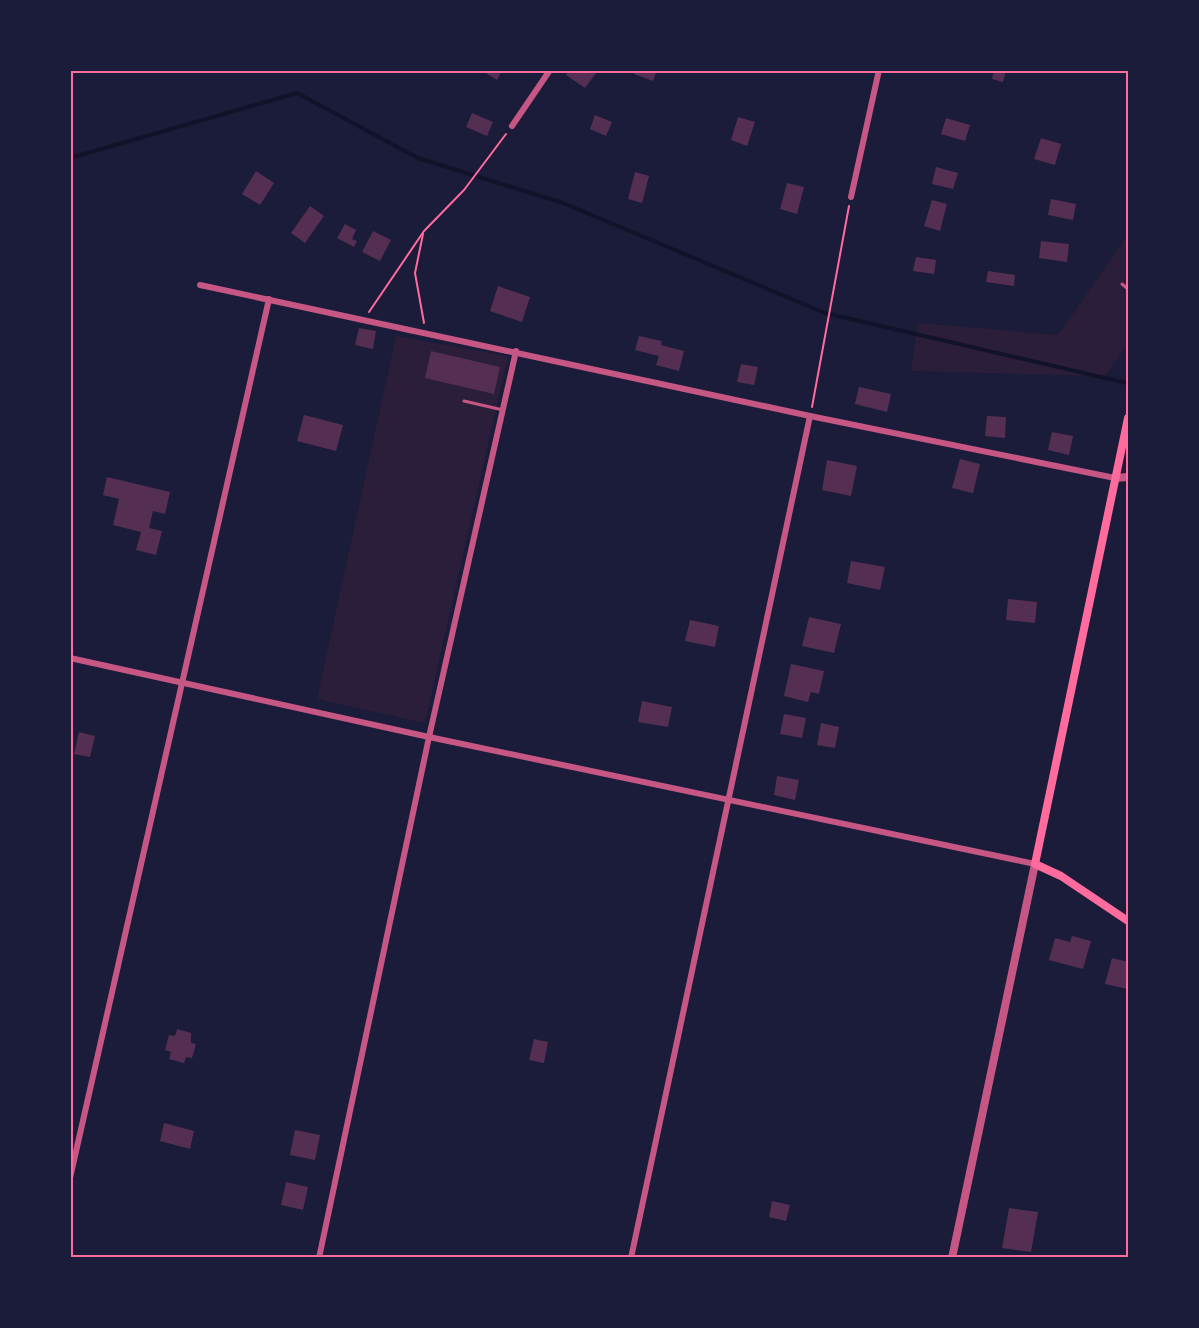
<svg xmlns="http://www.w3.org/2000/svg" width="1199" height="1328" viewBox="0 0 1199 1328" font-family="'DejaVu Sans',sans-serif">
<style>
.green{fill:#2a1e3b}
.lines{fill:none;stroke-linecap:round;stroke-linejoin:round}
.stream{stroke:#12122b;stroke-width:4}
.building{fill:#542f53}
.path{stroke:#ff6b9d;stroke-width:2}
.service{stroke:#c65784;stroke-width:3}
.minor{stroke:#c65784;stroke-width:6}
.tertiary{stroke:#c65784;stroke-width:8}
.secondary{stroke:#ff6b9d;stroke-width:8}
.neatline{fill:none;stroke:#ff6b9d;stroke-width:2}
</style>
<rect width="100%" height="100%" fill="#1b1b3a"/>
<g class="green">
<path d="M 1128,235 L 1128,343 L 1105,376 L 911,371 L 918,323 L 1058,335 Z"/>
<path d="M 396,336 L 508,356 L 425,723 L 317,699 Z"/>
</g>
<g class="lines">
<path class="stream" d="M 70,158 L 297,93 L 418,158 L 563,203 L 825,313 L 1127,383"/>
</g>
<g class="building">
<path d="M 481,70 L 502,70 L 497,80 Z"/>
<path d="M 569,70 L 593,70 L 596,73 L 585,88 L 566,75 Z"/>
<path d="M 635,70 L 657,70 L 653,81 L 634,74 Z"/>
<path d="M 994,70 L 1006,70 L 1003,82 L 992,79 Z"/>
<path d="M 472,113 L 493,122 L 487,136 L 466,127 Z"/>
<path d="M 595,115 L 612,122 L 606,136 L 590,129 Z"/>
<path d="M 738,117 L 755,122 L 747,146 L 731,140 Z"/>
<path d="M 946,118 L 970,125 L 965,141 L 941,134 Z"/>
<path d="M 1041,138 L 1061,144 L 1055,165 L 1034,159 Z"/>
<path d="M 936,167 L 958,173 L 953,189 L 932,184 Z"/>
<path d="M 256,171 L 274,183 L 260,205 L 242,194 Z"/>
<path d="M 635,172 L 649,176 L 642,203 L 628,199 Z"/>
<path d="M 787,183 L 804,187 L 797,214 L 780,209 Z"/>
<path d="M 1051,199 L 1076,204 L 1073,220 L 1048,215 Z"/>
<path d="M 932,200 L 947,204 L 940,231 L 924,226 Z"/>
<path d="M 310,206 L 324,216 L 305,243 L 291,233 Z"/>
<path d="M 345,224 L 356,230 L 352,239 L 357,241 L 354,247 L 337,238 Z"/>
<path d="M 373,231 L 391,240 L 380,261 L 362,252 Z"/>
<path d="M 1041,241 L 1069,244 L 1067,262 L 1039,258 Z"/>
<path d="M 916,257 L 936,260 L 934,274 L 913,271 Z"/>
<path d="M 988,271 L 1015,275 L 1014,286 L 986,282 Z"/>
<path d="M 498,286 L 530,297 L 522,322 L 490,311 Z"/>
<path d="M 359,328 L 376,331 L 373,349 L 355,345 Z"/>
<path d="M 639,336 L 662,341 L 661,345 L 684,351 L 679,371 L 656,365 L 659,356 L 635,350 Z"/>
<path d="M 431,351 L 500,367 L 494,394 L 425,378 Z"/>
<path d="M 741,364 L 758,367 L 754,385 L 737,382 Z"/>
<path d="M 859,387 L 891,394 L 887,412 L 855,404 Z"/>
<path d="M 304,415 L 343,425 L 336,451 L 297,441 Z"/>
<path d="M 987,416 L 1006,417 L 1005,438 L 985,436 Z"/>
<path d="M 1052,432 L 1073,436 L 1069,455 L 1048,450 Z"/>
<path d="M 960,459 L 980,464 L 973,493 L 952,488 Z"/>
<path d="M 827,460 L 857,466 L 851,496 L 822,490 Z"/>
<path d="M 107,477 L 170,492 L 165,514 L 153,511 L 149,528 L 162,531 L 156,555 L 136,550 L 141,532 L 113,525 L 119,499 L 103,495 Z"/>
<path d="M 851,561 L 885,567 L 880,590 L 847,583 Z"/>
<path d="M 1008,599 L 1037,602 L 1035,623 L 1006,620 Z"/>
<path d="M 809,617 L 841,624 L 834,653 L 802,646 Z"/>
<path d="M 690,620 L 719,626 L 715,647 L 685,641 Z"/>
<path d="M 791,664 L 824,671 L 819,694 L 811,692 L 808,702 L 784,696 Z"/>
<path d="M 642,701 L 672,707 L 668,727 L 638,722 Z"/>
<path d="M 784,714 L 806,718 L 802,738 L 780,734 Z"/>
<path d="M 821,723 L 839,727 L 835,748 L 817,745 Z"/>
<path d="M 79,732 L 95,736 L 90,757 L 74,754 Z"/>
<path d="M 777,776 L 799,780 L 795,800 L 774,795 Z"/>
<path d="M 1072,936 L 1091,941 L 1083,969 L 1049,960 L 1055,938 L 1070,942 Z"/>
<path d="M 1112,958 L 1128,962 L 1128,989 L 1105,984 Z"/>
<path d="M 177,1029 L 191,1033 L 191,1043 L 196,1044 L 192,1058 L 186,1057 L 184,1063 L 169,1059 L 171,1052 L 165,1050 L 169,1035 L 175,1036 Z"/>
<path d="M 534,1039 L 548,1042 L 544,1063 L 529,1060 Z"/>
<path d="M 164,1123 L 194,1131 L 190,1149 L 160,1141 Z"/>
<path d="M 295,1130 L 320,1135 L 315,1160 L 290,1155 Z"/>
<path d="M 286,1182 L 308,1187 L 303,1210 L 281,1205 Z"/>
<path d="M 772,1201 L 790,1205 L 786,1221 L 769,1217 Z"/>
<path d="M 1009,1208 L 1038,1212 L 1031,1252 L 1002,1248 Z"/>
</g>
<g class="lines">
<g class="path">
<path d="M 423,234 L 415,273 L 424,323"/>
<path d="M 369,312 L 424,231 L 464,190 L 506,134"/>
<path d="M 812,407 L 849,206"/>
</g>
<g class="service">
<path d="M 1122,284 L 1128,289"/>
<path d="M 464,401 L 503,410"/>
</g>
<g class="minor">
<path d="M 512,126 L 550,70"/>
<path d="M 851,197 L 879,70"/>
<path d="M 200,285 L 810,416 L 1115,478"/>
<path d="M 70,658 L 429,737 L 1035,864"/>
<path d="M 70,1178 L 269,299"/>
<path d="M 319,1258 L 429,737 L 516,351"/>
<path d="M 631,1258 L 810,416"/>
</g>
<g class="tertiary">
<path d="M 1115,478 L 1128,477"/>
<path d="M 952,1258 L 1035,864"/>
</g>
<path class="secondary" d="M 1128,418 L 1035,864 L 1061,876 L 1128,921"/>
</g>
<rect width="1199" height="1328" fill="none" stroke="#1b1b3a" stroke-width="144"/>
<rect x="72" y="72" width="1055" height="1184" class="neatline"/>
</svg>
